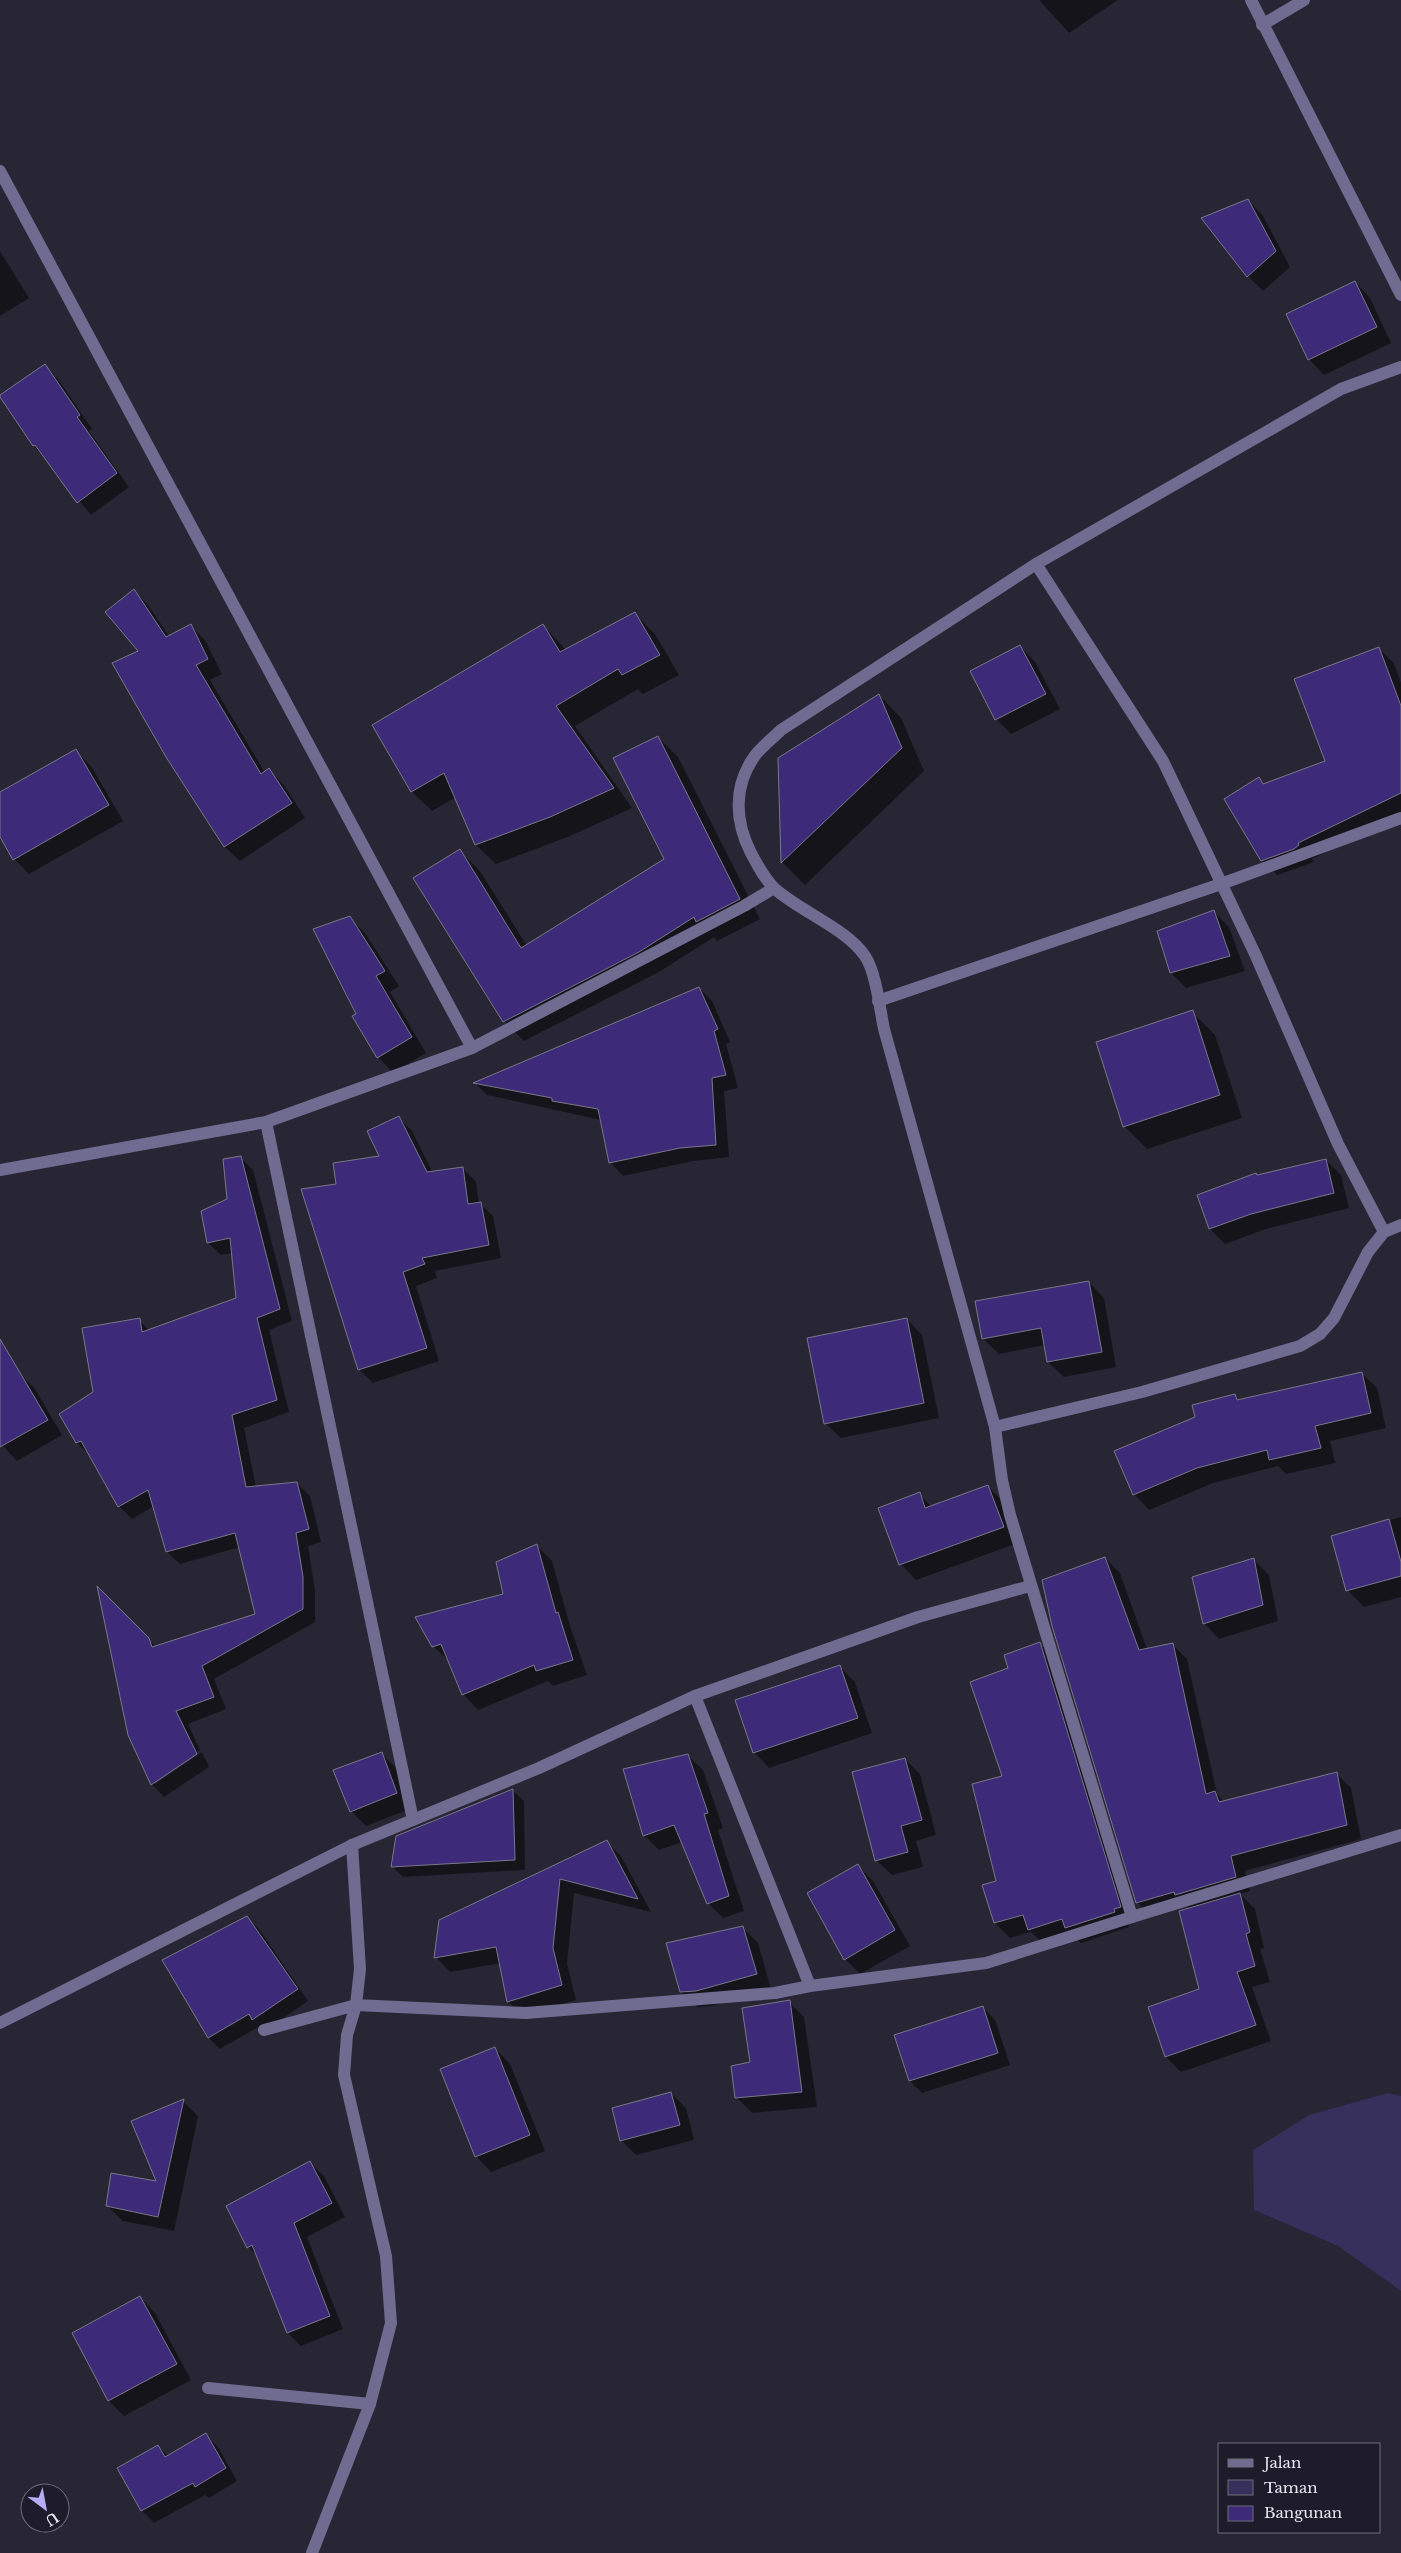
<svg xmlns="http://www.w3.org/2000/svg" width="1401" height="2553" viewBox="0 0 1401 2553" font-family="'Libre Baskerville',serif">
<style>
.green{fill:#372f5c}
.shadow{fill:#0007}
.building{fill:#3d2a78;stroke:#797889}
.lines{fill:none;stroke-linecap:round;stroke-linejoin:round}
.minor{stroke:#706b90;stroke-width:12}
</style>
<rect width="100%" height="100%" fill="#282634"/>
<path class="green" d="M 1388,2093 L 1401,2096 L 1401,2291 L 1338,2246 L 1254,2210 L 1253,2150 L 1309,2115 Z"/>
<g class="shadow">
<path d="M 1039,0 L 1118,0 L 1069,33 Z"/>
<path d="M 1248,200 L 1263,216 L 1290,267 L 1263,291 L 1248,276 L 1203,218 Z"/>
<path d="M 0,251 L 29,298 L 0,316 Z"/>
<path d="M 1355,282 L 1370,298 L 1391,343 L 1324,375 L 1309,359 Z"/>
<path d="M 45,366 L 58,379 L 92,429 L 89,431 L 129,487 L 91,515 L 34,446 Z"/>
<path d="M 134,591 L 148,605 L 169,636 L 191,626 L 205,640 L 222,674 L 210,680 L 265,773 L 269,770 L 284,785 L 305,818 L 240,861 L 225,847 L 124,684 L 114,664 L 140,651 Z"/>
<path d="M 635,614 L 655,634 L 679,675 L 643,694 L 638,689 L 575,726 L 632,808 L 570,836 L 496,864 L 476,845 L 456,797 L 432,811 L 412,792 L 373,726 L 543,625 L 566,650 Z"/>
<path d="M 1020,646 L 1035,662 L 1060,709 L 1011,734 L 996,719 Z"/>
<path d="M 1378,648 L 1394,663 L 1401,683 L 1401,815 L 1312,859 L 1314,861 L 1309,864 L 1277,875 L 1262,860 L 1259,779 L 1265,785 L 1326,762 Z"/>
<path d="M 879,695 L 901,718 L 924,771 L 805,885 L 783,863 L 779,759 Z"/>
<path d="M 658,737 L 678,757 L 760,919 L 717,941 L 714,937 L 659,972 L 524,1041 L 504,1021 L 415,879 L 460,851 L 480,871 L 527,946 L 666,859 Z"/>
<path d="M 76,751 L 91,766 L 123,821 L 29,874 L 14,859 L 0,835 L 0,794 Z"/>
<path d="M 1214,912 L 1229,927 L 1245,971 L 1186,988 L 1171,973 Z"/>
<path d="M 349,917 L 365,933 L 399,986 L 390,992 L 426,1053 L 393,1073 L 378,1057 L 353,1017 L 358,1014 Z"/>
<path d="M 699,988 L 712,1001 L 730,1042 L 726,1044 L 738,1088 L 724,1091 L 729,1157 L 693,1161 L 623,1176 L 611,1163 L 601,1120 L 487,1095 L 475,1083 Z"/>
<path d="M 1192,1012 L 1215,1035 L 1242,1118 L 1147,1149 L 1124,1126 Z"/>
<path d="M 399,1118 L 412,1131 L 433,1173 L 463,1168 L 476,1182 L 479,1203 L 493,1216 L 501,1258 L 435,1271 L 437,1278 L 416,1286 L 439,1361 L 373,1383 L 359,1369 L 338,1185 L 381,1157 Z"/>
<path d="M 240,1157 L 253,1170 L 292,1321 L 269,1330 L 289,1412 L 244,1428 L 256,1487 L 297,1483 L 310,1496 L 321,1542 L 308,1546 L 315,1591 L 315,1622 L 214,1679 L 226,1709 L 188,1724 L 200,1750 L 155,1781 L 155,1784 L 202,1752 L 209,1767 L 164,1797 L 152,1784 L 99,1590 L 156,1647 L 257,1615 L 240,1547 L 180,1564 L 167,1552 L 154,1506 L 132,1519 L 119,1506 L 90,1455 L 77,1443 L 94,1393 L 139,1320 L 150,1331 L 237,1299 L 233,1253 L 221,1255 L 208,1243 L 228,1200 Z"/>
<path d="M 1326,1160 L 1341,1175 L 1349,1208 L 1266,1229 L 1225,1244 L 1210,1229 L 1198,1196 L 1258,1177 Z"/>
<path d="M 1089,1282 L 1104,1298 L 1116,1367 L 1064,1377 L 1048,1362 L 1045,1345 L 999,1354 L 983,1339 L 976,1302 Z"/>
<path d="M 907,1319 L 922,1335 L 939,1418 L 841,1438 L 825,1423 Z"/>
<path d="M 1361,1373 L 1377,1388 L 1386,1428 L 1330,1441 L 1335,1463 L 1286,1474 L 1278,1466 L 1213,1483 L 1149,1510 L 1134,1494 L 1196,1418 L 1235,1396 L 1240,1401 Z"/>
<path d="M 20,1374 L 35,1389 L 62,1435 L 17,1461 L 0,1443 L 0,1385 Z"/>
<path d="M 988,1486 L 1003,1502 L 1018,1543 L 916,1580 L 901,1564 L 919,1494 L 932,1507 Z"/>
<path d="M 1401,1517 L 1401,1597 L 1364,1607 L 1347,1590 L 1332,1536 Z"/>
<path d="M 537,1546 L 552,1561 L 570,1626 L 587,1675 L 553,1686 L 548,1681 L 478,1710 L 463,1694 L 449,1661 L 433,1646 L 505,1595 Z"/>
<path d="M 1105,1558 L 1120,1573 L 1147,1649 L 1172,1644 L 1187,1659 L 1217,1794 L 1224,1802 L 1336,1773 L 1351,1788 L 1361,1839 L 1245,1871 L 1250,1891 L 1240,1894 L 1255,1909 L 1264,1948 L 1260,1949 L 1270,1982 L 1252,1987 L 1271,2041 L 1181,2072 L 1166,2057 L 1149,2008 L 1200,1990 L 1190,1909 L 1188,1906 L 1152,1917 L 1137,1902 Z"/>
<path d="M 1253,1559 L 1269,1575 L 1278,1621 L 1219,1639 L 1204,1623 Z"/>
<path d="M 1040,1644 L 1055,1659 L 1129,1927 L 1081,1943 L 1074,1936 L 1044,1944 L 1031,1932 L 1010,1938 L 995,1923 L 984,1885 L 997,1881 L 1010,1669 Z"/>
<path d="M 840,1667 L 855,1682 L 872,1733 L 769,1768 L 754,1752 Z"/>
<path d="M 381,1753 L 397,1769 L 412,1808 L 366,1826 L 351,1811 Z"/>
<path d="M 687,1755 L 703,1770 L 723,1828 L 718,1830 L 744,1911 L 723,1918 L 708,1903 L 682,1842 L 659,1850 L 644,1835 Z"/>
<path d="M 905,1759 L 920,1774 L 936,1835 L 916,1841 L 923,1867 L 892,1875 L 876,1860 Z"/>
<path d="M 513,1791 L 524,1801 L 525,1870 L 403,1877 L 393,1867 L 397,1837 Z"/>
<path d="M 606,1842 L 621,1856 L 651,1912 L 574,1893 L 567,1964 L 576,2000 L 522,2016 L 508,2001 L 501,1963 L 450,1972 L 436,1957 Z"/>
<path d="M 858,1866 L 873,1881 L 910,1946 L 860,1974 L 845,1959 Z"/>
<path d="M 247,1918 L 259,1929 L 308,2001 L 264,2031 L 260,2026 L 220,2049 L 208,2037 Z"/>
<path d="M 743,1928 L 758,1943 L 771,1989 L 712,2006 L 697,2007 L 681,1992 Z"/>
<path d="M 789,2002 L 804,2017 L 817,2107 L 752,2113 L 737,2098 L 751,2063 Z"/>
<path d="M 983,2007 L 995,2020 L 1010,2065 L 922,2093 L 910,2081 L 896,2036 Z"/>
<path d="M 495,2048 L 510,2064 L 545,2151 L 491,2172 L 476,2156 Z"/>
<path d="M 671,2093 L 686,2108 L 694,2140 L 636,2155 L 621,2140 Z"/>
<path d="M 183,2101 L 198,2116 L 174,2231 L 123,2221 L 107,2206 L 158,2183 Z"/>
<path d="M 310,2163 L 324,2176 L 345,2217 L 307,2237 L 343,2329 L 301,2346 L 288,2333 L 258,2257 L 248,2247 Z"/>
<path d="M 140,2297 L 155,2313 L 191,2380 L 124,2416 L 109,2401 L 73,2334 Z"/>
<path d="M 206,2435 L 218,2447 L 237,2481 L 209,2498 L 205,2495 L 154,2523 L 142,2511 L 158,2446 L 168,2456 Z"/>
</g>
<g class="building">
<path d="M 1248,199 L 1276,251 L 1247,277 L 1201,218 Z"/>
<path d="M 1355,281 L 1377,327 L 1308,360 L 1286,314 Z"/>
<path d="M 45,364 L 80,415 L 77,417 L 117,473 L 77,503 L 35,445 L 33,446 L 0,397 L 0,395 Z"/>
<path d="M 134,589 L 166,637 L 191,624 L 208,659 L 196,665 L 261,774 L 269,768 L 292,803 L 224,847 L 166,757 L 112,663 L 138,651 L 105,612 Z"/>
<path d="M 635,612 L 660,655 L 622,675 L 618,669 L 556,706 L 614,788 L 550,817 L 475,845 L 444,773 L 411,792 L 372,725 L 543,624 L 560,652 Z"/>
<path d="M 1020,645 L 1046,694 L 995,720 L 970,671 Z"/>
<path d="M 1379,647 L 1401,706 L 1401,793 L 1298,843 L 1299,845 L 1294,849 L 1261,861 L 1224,799 L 1259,777 L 1263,784 L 1325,761 L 1294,679 Z"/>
<path d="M 879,694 L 902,748 L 781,863 L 778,758 Z"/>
<path d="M 658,736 L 740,899 L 696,922 L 694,917 L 639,952 L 503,1022 L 413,878 L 460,849 L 521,948 L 664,859 L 613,758 Z"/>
<path d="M 76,749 L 109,805 L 13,860 L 0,837 L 0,792 Z"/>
<path d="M 1214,910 L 1230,956 L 1170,973 L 1157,931 Z"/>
<path d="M 350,916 L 385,971 L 376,976 L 412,1037 L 377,1058 L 352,1016 L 356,1014 L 313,929 Z"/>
<path d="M 699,987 L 718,1029 L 714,1031 L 726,1075 L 712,1078 L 716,1145 L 680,1148 L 609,1163 L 598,1109 L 552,1101 L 552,1098 L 473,1083 Z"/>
<path d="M 1193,1010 L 1220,1095 L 1123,1127 L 1096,1042 Z"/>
<path d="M 399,1116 L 427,1172 L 463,1167 L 468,1204 L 481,1202 L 489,1245 L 422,1258 L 425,1264 L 403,1272 L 427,1348 L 358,1370 L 301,1189 L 336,1184 L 333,1163 L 379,1156 L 367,1131 Z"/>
<path d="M 241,1156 L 280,1309 L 257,1318 L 277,1400 L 232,1415 L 246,1487 L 297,1482 L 309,1529 L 296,1533 L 303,1577 L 303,1609 L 202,1666 L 214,1697 L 176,1711 L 197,1754 L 151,1785 L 128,1735 L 97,1586 L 149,1638 L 152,1647 L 255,1614 L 235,1533 L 166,1552 L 148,1490 L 118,1507 L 81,1441 L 76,1443 L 59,1414 L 93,1392 L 82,1328 L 140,1318 L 142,1332 L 236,1298 L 230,1238 L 207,1243 L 201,1211 L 227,1199 L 223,1159 Z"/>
<path d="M 1326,1159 L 1334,1193 L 1251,1214 L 1209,1229 L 1197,1195 L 1256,1173 L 1257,1175 Z"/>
<path d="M 1089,1281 L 1102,1352 L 1047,1362 L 1041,1328 L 982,1339 L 975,1301 Z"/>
<path d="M 907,1318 L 924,1403 L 824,1424 L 807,1338 Z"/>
<path d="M 0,1339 L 48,1420 L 0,1447 Z"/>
<path d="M 1362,1372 L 1371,1413 L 1315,1426 L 1321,1448 L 1269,1460 L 1267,1450 L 1197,1468 L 1133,1495 L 1114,1451 L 1195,1417 L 1192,1405 L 1235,1394 L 1237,1400 Z"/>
<path d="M 988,1485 L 1004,1527 L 899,1565 L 878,1508 L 920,1492 L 925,1508 Z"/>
<path d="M 1389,1519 L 1401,1562 L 1401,1576 L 1346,1591 L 1331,1536 Z"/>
<path d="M 537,1544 L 556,1613 L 558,1612 L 573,1660 L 536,1671 L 534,1665 L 462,1695 L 441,1644 L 432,1647 L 415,1617 L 503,1594 L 496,1562 Z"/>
<path d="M 1105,1557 L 1139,1650 L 1173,1643 L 1206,1794 L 1215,1791 L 1219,1802 L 1337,1772 L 1347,1825 L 1231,1856 L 1236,1877 L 1175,1895 L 1174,1892 L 1136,1903 L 1052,1626 L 1042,1580 Z"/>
<path d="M 1254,1558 L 1263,1605 L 1203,1624 L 1192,1577 Z"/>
<path d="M 1040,1642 L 1121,1907 L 1114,1909 L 1115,1912 L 1065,1928 L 1062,1919 L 1028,1930 L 1023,1915 L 994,1923 L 982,1885 L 996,1881 L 972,1784 L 1002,1776 L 970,1682 L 1008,1668 L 1004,1655 Z"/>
<path d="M 840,1665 L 858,1718 L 753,1753 L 735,1700 Z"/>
<path d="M 382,1752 L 397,1793 L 350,1812 L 333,1770 Z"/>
<path d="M 688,1754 L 708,1813 L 704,1814 L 729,1896 L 707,1904 L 674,1825 L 643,1836 L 623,1769 Z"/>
<path d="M 905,1758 L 922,1820 L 901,1826 L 908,1852 L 875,1861 L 852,1772 Z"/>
<path d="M 513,1789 L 515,1860 L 391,1867 L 396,1836 Z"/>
<path d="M 607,1840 L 638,1899 L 560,1879 L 553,1948 L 562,1985 L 507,2002 L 496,1947 L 434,1958 L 439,1920 Z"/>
<path d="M 858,1864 L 895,1930 L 844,1960 L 807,1893 Z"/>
<path d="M 1240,1893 L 1250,1932 L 1246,1934 L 1255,1966 L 1237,1972 L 1256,2025 L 1165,2057 L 1148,2007 L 1199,1989 L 1179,1911 Z"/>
<path d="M 247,1916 L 298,1989 L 252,2020 L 249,2014 L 208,2038 L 162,1960 Z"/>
<path d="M 743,1926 L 757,1974 L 696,1991 L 680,1992 L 666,1943 Z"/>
<path d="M 790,2000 L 802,2092 L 735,2098 L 731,2066 L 750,2062 L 742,2008 Z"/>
<path d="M 983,2006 L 998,2053 L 909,2081 L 894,2035 Z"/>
<path d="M 495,2047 L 530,2135 L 475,2157 L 440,2069 Z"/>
<path d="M 671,2092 L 680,2125 L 620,2141 L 612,2108 Z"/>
<path d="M 184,2099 L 158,2217 L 106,2206 L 111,2173 L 156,2181 L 131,2121 Z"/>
<path d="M 310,2161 L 332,2203 L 294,2223 L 330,2316 L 287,2333 L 252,2245 L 247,2248 L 226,2206 Z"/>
<path d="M 140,2296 L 177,2364 L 108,2401 L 72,2333 Z"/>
<path d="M 206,2433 L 226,2468 L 195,2487 L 193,2483 L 141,2511 L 117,2468 L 158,2445 L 165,2457 Z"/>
</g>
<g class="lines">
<g class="minor">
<path d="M 1251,0 L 1401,295"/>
<path d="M 1262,25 L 1304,0"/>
<path d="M 0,171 L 472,1048"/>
<path d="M 1401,367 L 1341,389 L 1036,564 L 781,730 C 772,739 761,747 754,757 C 733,787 735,822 751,853 C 758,866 764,878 774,888 C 799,911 846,928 865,956 C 876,972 880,1010 884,1029 L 995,1427 L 1002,1480 L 1010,1515 L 1132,1917 L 1401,1835"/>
<path d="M 1036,564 L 1163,761 L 1256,956 L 1338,1144 L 1384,1232"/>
<path d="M 878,1001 L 1221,884 L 1401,818"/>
<path d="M 266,1122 L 413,1820"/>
<path d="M 0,1170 L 266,1122 L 472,1048 L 744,906 L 774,888"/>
<path d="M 995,1427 L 1142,1392 L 1300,1346 L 1320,1334 L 1334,1318 L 1368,1252 L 1384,1232 L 1401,1225"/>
<path d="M 695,1696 L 810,1986"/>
<path d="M 352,1845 L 360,1969 L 356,2005 L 526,2013 L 775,1993 L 810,1986 L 986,1963 L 1132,1917"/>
<path d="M 0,2023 L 352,1845 L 539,1768 L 695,1696 L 918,1617 L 1030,1586"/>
<path d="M 264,2030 L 356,2005"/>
<path d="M 208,2388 L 370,2404"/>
<path d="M 312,2553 L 370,2404 L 391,2323 L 386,2256 L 344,2075 L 347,2035 L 356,2005"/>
</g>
</g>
<rect x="1218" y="2443" width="162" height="90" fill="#1e1c2a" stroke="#6e6d79"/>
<rect x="1228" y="2459" width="25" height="8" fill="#706b90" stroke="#6e6d79"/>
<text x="1264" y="2468" font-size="15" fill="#e7e6f0">Jalan</text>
<rect x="1228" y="2480" width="25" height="15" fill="#372f5c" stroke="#6e6d79"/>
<text x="1264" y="2493" font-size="15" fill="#e7e6f0">Taman</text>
<rect x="1228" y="2506" width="25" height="15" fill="#3d2a78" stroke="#6e6d79"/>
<text x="1264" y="2518" font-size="15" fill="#e7e6f0">Bangunan</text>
<g transform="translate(45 2508) rotate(148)"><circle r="24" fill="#1e1c2a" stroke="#6e6d79"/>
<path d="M0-4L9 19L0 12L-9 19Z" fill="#b6acf8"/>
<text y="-8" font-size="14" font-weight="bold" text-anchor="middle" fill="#e7e6f0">U</text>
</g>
</svg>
